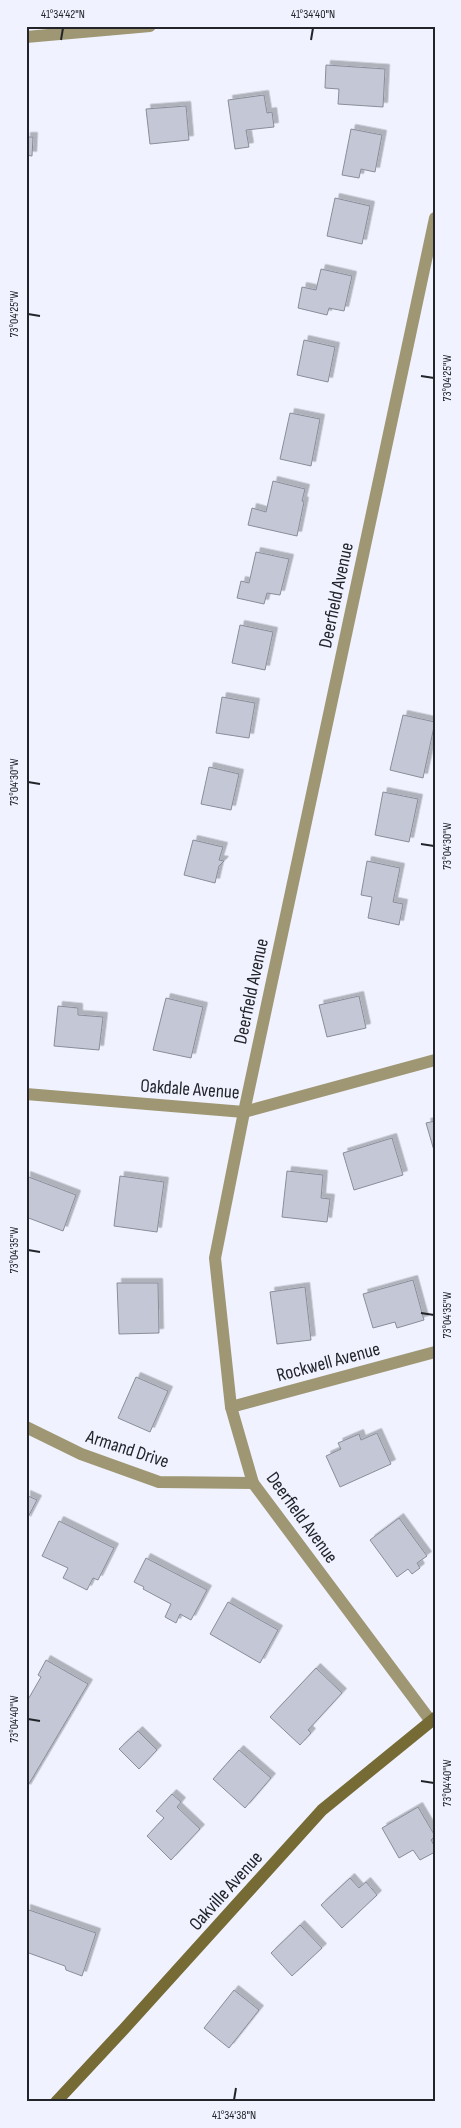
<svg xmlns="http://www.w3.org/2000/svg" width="461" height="2128" viewBox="0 0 461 2128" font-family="'Sofia Sans Condensed',sans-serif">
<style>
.building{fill:#c4c7d5;stroke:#898d9a;filter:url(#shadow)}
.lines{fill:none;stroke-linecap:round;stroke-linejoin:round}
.street{stroke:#9f9774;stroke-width:12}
.secondary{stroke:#776b35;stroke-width:12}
.ticks{fill:none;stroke:#23242a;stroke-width:2}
.labels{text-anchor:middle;stroke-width:4;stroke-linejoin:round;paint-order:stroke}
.street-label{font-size:19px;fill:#23242a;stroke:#f0f3ff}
.neatline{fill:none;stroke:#23242a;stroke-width:2}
.ticks-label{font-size:12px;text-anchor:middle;fill:#23242a}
</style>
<defs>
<filter id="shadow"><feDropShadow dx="4.5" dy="-4.5" stdDeviation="0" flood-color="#0004"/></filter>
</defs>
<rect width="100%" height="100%" fill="#f0f3ff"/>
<g class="building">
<path d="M 326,65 L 385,69 L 383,107 L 338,104 L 339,89 L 325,88 Z"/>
<path d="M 264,95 L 267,113 L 272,112 L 274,127 L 246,130 L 249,147 L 235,149 L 228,100 Z"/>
<path d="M 186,106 L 189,140 L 150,144 L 146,109 Z"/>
<path d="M 351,129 L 382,135 L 375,172 L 361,169 L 359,178 L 342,175 Z"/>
<path d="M 26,137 L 33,137 L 32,156 L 26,155 Z"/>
<path d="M 335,198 L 370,206 L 362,244 L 327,236 Z"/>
<path d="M 321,269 L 352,276 L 344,311 L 329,308 L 327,315 L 298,308 L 302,287 L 316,290 Z"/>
<path d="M 304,340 L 335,347 L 328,382 L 297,375 Z"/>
<path d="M 290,413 L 320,419 L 311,466 L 280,459 Z"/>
<path d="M 273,481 L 305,489 L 302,501 L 304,502 L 297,536 L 248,525 L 252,508 L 266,512 Z"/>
<path d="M 256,552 L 289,559 L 280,595 L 267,593 L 264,604 L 237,598 L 241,581 L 249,583 Z"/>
<path d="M 240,625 L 273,632 L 265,670 L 232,663 Z"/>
<path d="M 222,697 L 255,703 L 249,738 L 216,733 Z"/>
<path d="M 403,715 L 435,722 L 423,778 L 390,770 Z"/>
<path d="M 209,767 L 239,774 L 231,810 L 201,804 Z"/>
<path d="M 383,792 L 418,799 L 409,842 L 375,835 Z"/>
<path d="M 193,840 L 223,847 L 219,860 L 224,861 L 219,866 L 215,883 L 184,875 Z"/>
<path d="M 367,861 L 400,868 L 393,902 L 403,904 L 399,925 L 368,918 L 372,897 L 361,895 Z"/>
<path d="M 359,996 L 366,1028 L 327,1037 L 319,1005 Z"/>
<path d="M 166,998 L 203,1007 L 191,1058 L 153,1050 Z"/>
<path d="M 58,1006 L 78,1008 L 78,1015 L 103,1017 L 99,1050 L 54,1046 Z"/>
<path d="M 435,1121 L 435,1154 L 426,1123 Z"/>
<path d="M 392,1138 L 403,1175 L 354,1190 L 343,1153 Z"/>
<path d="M 287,1171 L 323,1175 L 321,1198 L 330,1199 L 327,1222 L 282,1217 Z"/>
<path d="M 26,1176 L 76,1195 L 63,1231 L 26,1217 Z"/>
<path d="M 120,1176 L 164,1182 L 157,1232 L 114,1226 Z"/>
<path d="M 413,1280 L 424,1320 L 397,1328 L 395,1322 L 373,1328 L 363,1294 Z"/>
<path d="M 117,1283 L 158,1283 L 159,1333 L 119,1334 Z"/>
<path d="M 305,1287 L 311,1340 L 277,1344 L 270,1292 Z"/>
<path d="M 136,1377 L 168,1391 L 150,1432 L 118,1418 Z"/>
<path d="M 377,1433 L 391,1464 L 340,1487 L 326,1456 L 341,1449 L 338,1443 L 359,1434 L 361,1440 Z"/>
<path d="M 26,1495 L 37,1500 L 26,1521 Z"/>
<path d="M 399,1518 L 427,1556 L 417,1563 L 420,1568 L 412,1574 L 408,1569 L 397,1577 L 370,1540 Z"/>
<path d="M 59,1521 L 114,1548 L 98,1580 L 93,1578 L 87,1590 L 63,1578 L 68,1568 L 42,1556 Z"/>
<path d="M 146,1558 L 207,1590 L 191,1620 L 180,1614 L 176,1623 L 165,1617 L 171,1604 L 143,1589 L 144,1587 L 134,1582 Z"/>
<path d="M 228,1602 L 278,1630 L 260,1663 L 210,1634 Z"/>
<path d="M 46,1660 L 88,1684 L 26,1789 L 26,1703 L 41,1677 L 38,1675 Z"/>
<path d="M 316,1668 L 342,1693 L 308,1730 L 311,1733 L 300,1745 L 270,1717 Z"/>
<path d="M 138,1731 L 157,1750 L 139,1769 L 119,1749 Z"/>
<path d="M 239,1750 L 271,1778 L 245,1808 L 213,1779 Z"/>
<path d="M 172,1794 L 181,1802 L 177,1807 L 200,1829 L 171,1860 L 147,1836 L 164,1818 L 156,1811 Z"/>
<path d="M 418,1807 L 435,1836 L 431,1840 L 435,1847 L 435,1852 L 420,1860 L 413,1850 L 399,1858 L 382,1828 Z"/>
<path d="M 350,1878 L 359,1888 L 366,1882 L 377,1895 L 342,1928 L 321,1905 Z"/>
<path d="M 26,1909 L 96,1933 L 82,1976 L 66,1970 L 65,1966 L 26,1952 Z"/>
<path d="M 300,1925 L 322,1948 L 292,1976 L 271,1953 Z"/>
<path d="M 234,1990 L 259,2010 L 229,2048 L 204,2028 Z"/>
</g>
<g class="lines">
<g class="street">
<path d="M 26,37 L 150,26"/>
<path d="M 26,1094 L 244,1112 L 435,1060"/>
<path d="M 231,1407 L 435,1352"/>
<path d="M 26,1427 L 81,1454 L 159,1482 L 253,1483"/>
<path d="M 430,1720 L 253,1483 L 231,1407 L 215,1258 L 244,1112 L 435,218"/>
</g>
<path class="secondary" d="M 56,2102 L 124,2029 L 322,1810 L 435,1718"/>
</g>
<path class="ticks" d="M 61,40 L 63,28M 311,40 L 313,28M 28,314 L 40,316M 421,376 L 434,378M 28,782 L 40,784M 421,844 L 434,846M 28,1250 L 40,1252M 421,1313 L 434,1315M 28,1719 L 40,1721M 421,1781 L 434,1783M 234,2100 L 236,2088"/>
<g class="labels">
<g class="street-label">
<text transform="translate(335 595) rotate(-78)" y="7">Deerfield Avenue</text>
<text transform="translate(250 991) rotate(-78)" y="7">Deerfield Avenue</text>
<text transform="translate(190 1088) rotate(4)" y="7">Oakdale Avenue</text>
<text transform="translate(328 1361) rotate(-15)" y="7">Rockwell Avenue</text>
<text transform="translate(128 1448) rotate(18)" y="7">Armand Drive</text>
<text transform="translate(303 1517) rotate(54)" y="7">Deerfield Avenue</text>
<text transform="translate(225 1890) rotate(-48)" y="7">Oakville Avenue</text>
</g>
</g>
<rect width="461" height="2128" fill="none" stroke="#f0f3ff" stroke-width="55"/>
<rect x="28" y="28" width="406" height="2072" class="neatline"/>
<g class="ticks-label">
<text x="63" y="18">41°34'42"N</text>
<text x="313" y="18">41°34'40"N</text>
<text transform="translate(14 314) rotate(-90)" y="4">73°04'25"W</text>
<text transform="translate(447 378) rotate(-90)" y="4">73°04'25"W</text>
<text transform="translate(14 782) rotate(-90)" y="4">73°04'30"W</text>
<text transform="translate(447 846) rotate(-90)" y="4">73°04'30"W</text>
<text transform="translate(14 1250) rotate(-90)" y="4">73°04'35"W</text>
<text transform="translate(447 1315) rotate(-90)" y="4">73°04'35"W</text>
<text transform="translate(14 1719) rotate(-90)" y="4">73°04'40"W</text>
<text transform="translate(447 1783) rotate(-90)" y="4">73°04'40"W</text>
<text x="234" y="2119">41°34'38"N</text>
</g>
</svg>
